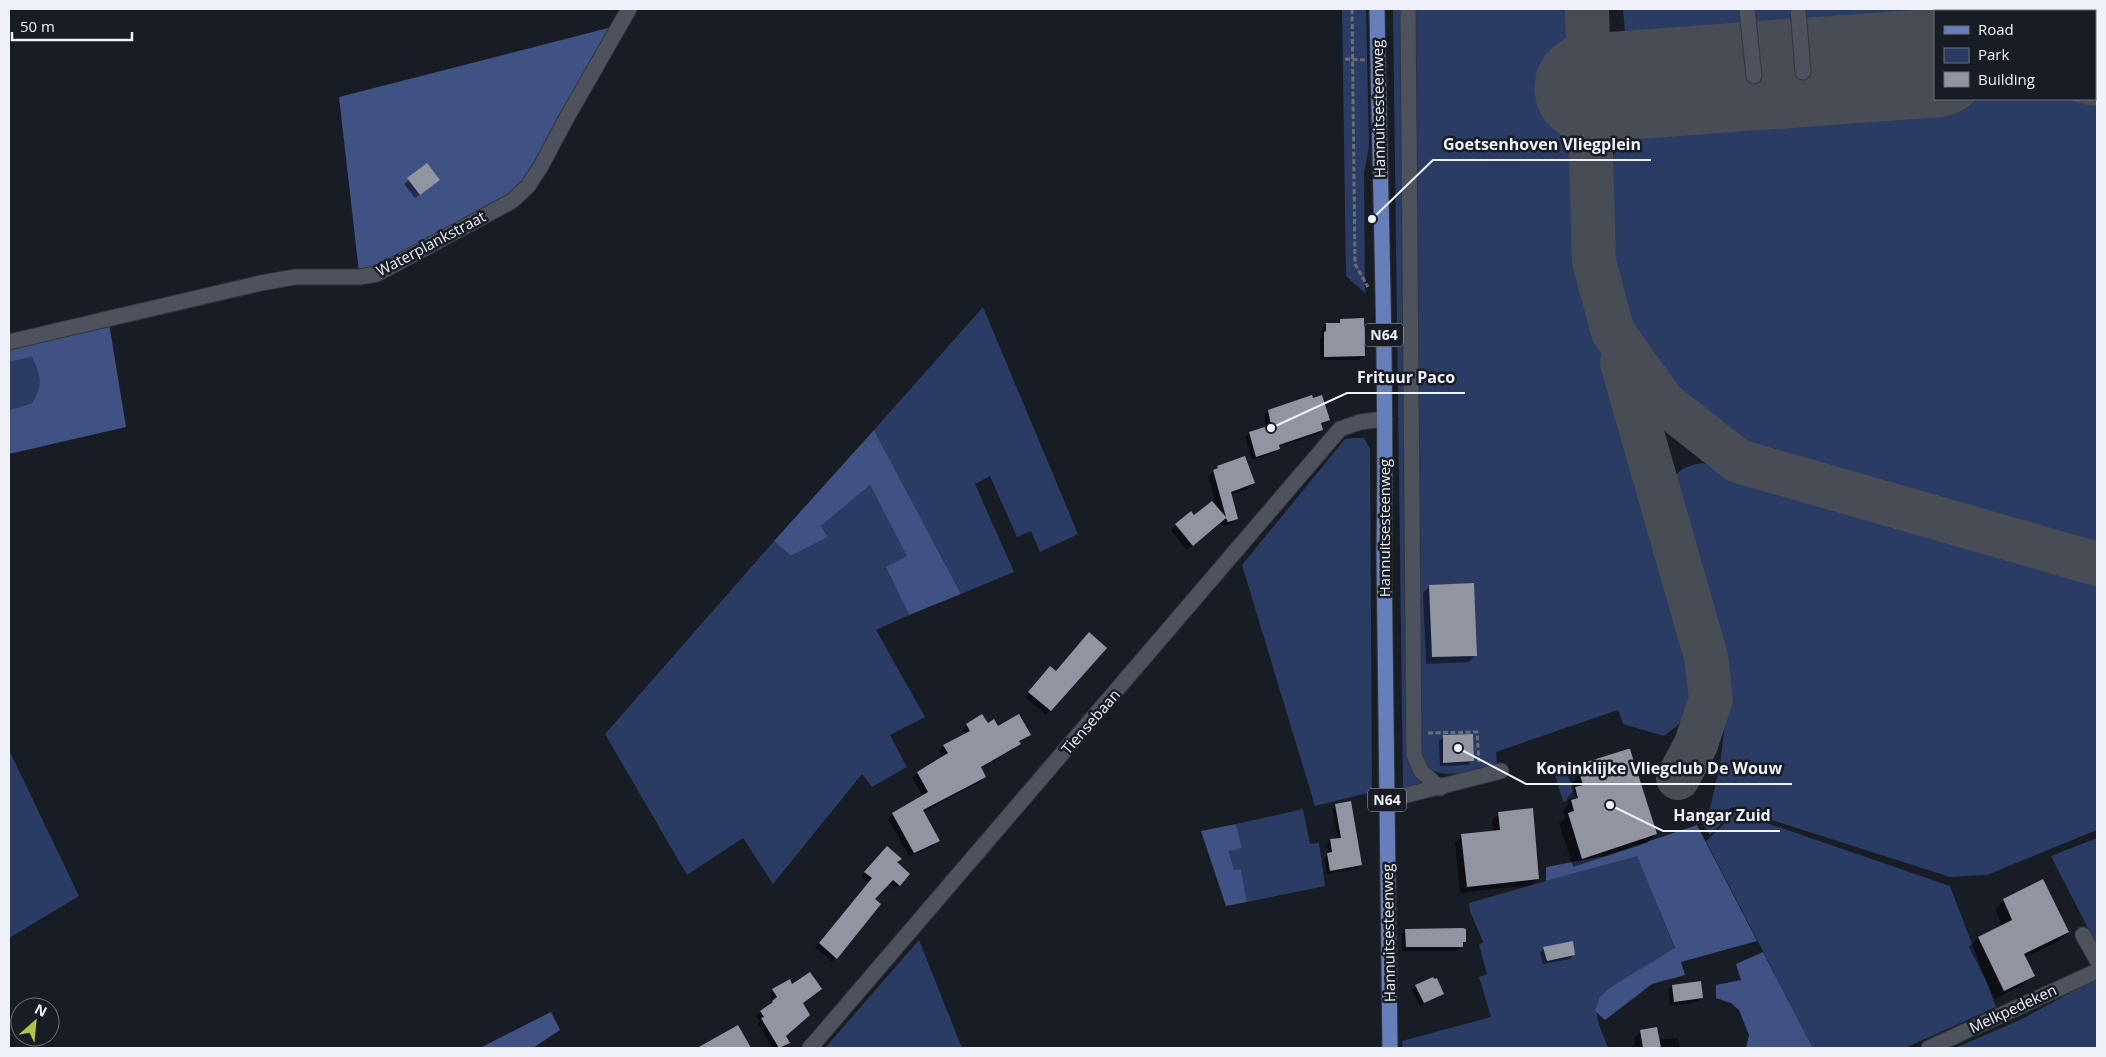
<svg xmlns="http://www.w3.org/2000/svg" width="2106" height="1057" viewBox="0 0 2106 1057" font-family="'Open Sans',sans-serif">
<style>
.green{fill:#2a3b64}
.forest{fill:#3f5283}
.shadow{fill:#0007}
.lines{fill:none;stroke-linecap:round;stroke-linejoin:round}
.taxiway{stroke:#484c55;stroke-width:44}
.runway{stroke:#484c55;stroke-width:109}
.building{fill:#9095a1}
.minor-casing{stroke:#33363d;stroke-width:17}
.major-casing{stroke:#33363d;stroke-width:17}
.path{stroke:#6a6e76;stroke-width:3;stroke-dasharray:5 2.5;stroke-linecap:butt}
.minor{stroke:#4d525c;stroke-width:15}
.major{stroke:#667eb9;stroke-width:15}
.labels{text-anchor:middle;stroke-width:5;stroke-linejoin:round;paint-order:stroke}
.shield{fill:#181c25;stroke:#aeb1b8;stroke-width:1}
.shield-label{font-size:14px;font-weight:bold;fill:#eef1f7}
.street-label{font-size:15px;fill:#eef1f7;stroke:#181c25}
.leader{fill:none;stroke:#eef1f7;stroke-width:2}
.callout-dot{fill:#eef1f7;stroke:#181c25;stroke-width:2}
.callout-label{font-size:16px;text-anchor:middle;font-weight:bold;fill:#eef1f7;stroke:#181c25;stroke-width:5;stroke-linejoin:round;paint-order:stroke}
</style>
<rect width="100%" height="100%" fill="#181c25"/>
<g class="green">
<path d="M 1342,9 L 1366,9 L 1369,147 L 1364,172 L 1365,293 L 1346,276 Z"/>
<path d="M 1393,9 L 1405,9 L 1418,776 L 1422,784 L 1403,788 Z"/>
<path d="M 1413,9 L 1570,9 L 1588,267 L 1611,371 L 1695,655 C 1698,697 1699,711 1664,736 L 1623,724 L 1618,710 L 1496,752 L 1497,764 C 1472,770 1429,788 1419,752 Z"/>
<path d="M 1623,9 L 2097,9 L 2097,10 L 1935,11 L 1935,22 L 1665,42 L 1649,42 L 1625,32 Z"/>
<path d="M 2095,88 L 2097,88 L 2097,553 L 1752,455 C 1700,422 1656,375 1626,321 C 1611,294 1608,262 1607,232 C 1606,217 1604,202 1604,187 C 1604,158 1630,127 1658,120 C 1665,119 1673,118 1681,117 L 1944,99 L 2095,99 Z"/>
<path d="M 983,307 L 1078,534 L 1040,552 L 1031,531 L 1017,537 L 990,476 L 975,484 L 1014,572 L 961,594 L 874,430 Z"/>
<path d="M 32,357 C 40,375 44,385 32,403 L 9,410 L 9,362 Z"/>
<path d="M 1354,438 L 1364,438 L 1370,449 L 1372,792 L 1315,806 L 1242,565 L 1345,439 Z"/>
<path d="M 1703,463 L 2097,575 L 2097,830 L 1987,875 L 1950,877 L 1731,807 L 1721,824 L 1710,835 L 1701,821 L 1710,808 L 1720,765 L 1726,716 L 1721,677 L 1668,501 C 1666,478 1681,465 1703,463 Z"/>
<path d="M 870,485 L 908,556 L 886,567 L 909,615 L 876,630 L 925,717 L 890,735 L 907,767 L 872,787 L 862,774 L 773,884 L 743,838 L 687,875 L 605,734 L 774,541 L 791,556 L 828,537 L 821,526 Z"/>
<path d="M 9,750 L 79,896 L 9,938 Z"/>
<path d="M 1571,760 L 1577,779 L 1572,782 L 1576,797 L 1563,802 L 1555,775 L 1557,764 Z"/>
<path d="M 1303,809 L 1310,844 L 1319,843 L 1325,886 L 1247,902 L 1241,869 L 1234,870 L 1229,850 L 1242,848 L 1236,824 Z"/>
<path d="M 1732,811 L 1950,886 L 1996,1007 L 1905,1048 L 1813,1048 L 1706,841 L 1722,826 Z"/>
<path d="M 2097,838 L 2097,946 L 2051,856 Z"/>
<path d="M 1637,855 L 1675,949 L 1609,988 C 1587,1009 1600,1024 1608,1048 L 1403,1048 L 1402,1041 L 1491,1017 L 1479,977 L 1487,974 L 1479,945 L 1483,942 L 1470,911 L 1469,903 Z"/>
<path d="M 919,940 L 962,1048 L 825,1048 Z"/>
<path d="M 2097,978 L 2097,1048 L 1955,1048 L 2022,1019 Z"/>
</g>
<g class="forest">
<path d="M 612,27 L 528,176 L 509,197 L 370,270 L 359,272 L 339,97 Z"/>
<path d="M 109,323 L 126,427 L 9,454 L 9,410 L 32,403 C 44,385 40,375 32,357 L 9,362 L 9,347 Z"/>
<path d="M 874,430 L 961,594 L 909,615 L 886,567 L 907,556 L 870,485 L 821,526 L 828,537 L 791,556 L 774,541 Z"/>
<path d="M 1236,824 L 1242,848 L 1229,851 L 1234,870 L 1241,869 L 1247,902 L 1226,906 L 1201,831 Z"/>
<path d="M 1697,825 L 1757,941 L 1681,962 L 1685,975 L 1652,984 L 1605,1020 L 1595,1011 L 1600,997 L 1609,988 L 1675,948 L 1637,856 L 1546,881 L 1546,867 L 1605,856 Z"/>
<path d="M 1763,952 L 1813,1048 L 1746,1048 L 1749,1035 L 1739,1010 L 1731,1003 L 1716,998 L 1716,985 L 1741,980 L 1736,964 Z"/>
<path d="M 551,1012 L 560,1030 L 533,1048 L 480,1048 Z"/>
</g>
<g class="shadow">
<path d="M 427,165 L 434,184 L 415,198 L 404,184 Z"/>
<path d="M 1340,320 L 1364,356 L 1359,360 L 1320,360 L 1320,338 L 1322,335 L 1322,328 L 1327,324 L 1336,324 Z"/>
<path d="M 1268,411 L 1329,420 L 1320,426 L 1322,430 L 1318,434 L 1278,447 L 1274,453 L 1252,460 L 1245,437 L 1250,433 L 1266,427 L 1264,415 Z"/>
<path d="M 1218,467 L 1253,483 L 1248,489 L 1230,495 L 1236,518 L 1231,524 L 1222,526 L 1221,523 L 1187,550 L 1171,531 L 1176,525 L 1217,508 L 1208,477 Z"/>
<path d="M 1430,586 L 1475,655 L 1469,662 L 1426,664 L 1423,593 Z"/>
<path d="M 1105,649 L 1046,715 L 1025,697 L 1046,672 L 1055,673 Z"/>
<path d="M 967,725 L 987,725 L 1030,735 L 1019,743 L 1014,749 L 980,769 L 985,777 L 980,782 L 923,812 L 938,841 L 933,846 L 909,857 L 888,819 L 893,814 L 923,797 L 912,777 L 943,758 L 939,751 L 944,746 L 965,735 L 962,730 Z"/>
<path d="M 1444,737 L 1472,760 L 1468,765 L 1440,766 L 1439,741 Z"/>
<path d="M 1628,750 L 1656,834 L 1647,843 L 1573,867 L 1559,823 L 1565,818 L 1563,810 L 1569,804 L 1567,798 L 1573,791 L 1568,775 L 1577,766 Z"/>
<path d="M 1336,805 L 1361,865 L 1357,869 L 1327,874 L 1324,858 L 1328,853 L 1327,844 L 1331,840 L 1338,839 L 1332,808 Z"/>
<path d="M 1499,813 L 1538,879 L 1531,885 L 1460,893 L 1455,842 L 1462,835 L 1493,832 L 1492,820 Z"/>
<path d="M 882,852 L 900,859 L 896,863 L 908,874 L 895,889 L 888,883 L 874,899 L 832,962 L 815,947 L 868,883 L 861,876 Z"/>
<path d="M 2004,900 L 2068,932 L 2059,941 L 2024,958 L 2033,975 L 2024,984 L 1995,999 L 1969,947 L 1978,938 L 2002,926 L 1995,909 Z"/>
<path d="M 1406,930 L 1465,941 L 1458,951 L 1402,951 L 1402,934 Z"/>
<path d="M 1544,948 L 1574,954 L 1570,959 L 1543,964 L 1540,953 Z"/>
<path d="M 789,981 L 802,1004 L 785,1036 L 789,1043 L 783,1048 L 772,1048 L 758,1023 L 760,1022 L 756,1016 L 773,1001 L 769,994 Z"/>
<path d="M 1416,986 L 1443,993 L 1438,997 L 1420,1006 L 1412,990 Z"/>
<path d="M 1672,986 L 1702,998 L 1697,1002 L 1670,1006 L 1668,990 Z"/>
<path d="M 1641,1031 L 1658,1040 L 1678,1038 L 1680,1048 L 1630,1048 L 1635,1044 L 1634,1038 Z"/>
</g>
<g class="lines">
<g class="taxiway">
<path d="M 1587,9 L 1594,262 L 1613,332 L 1663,402 L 1738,461 L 2097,564"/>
<path d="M 1622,363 L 1706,657 L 1711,699 L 1696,744 L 1678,778"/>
</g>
<g class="runway">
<path d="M 2095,51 L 2097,51"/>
<path d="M 1589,88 L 1935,63"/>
</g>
</g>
<g class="building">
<path d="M 427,163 L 440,180 L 420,195 L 407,178 Z"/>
<path d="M 1364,318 L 1365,356 L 1324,357 L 1324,332 L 1326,331 L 1326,323 L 1340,323 L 1340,319 Z"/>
<path d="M 1312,395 L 1313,398 L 1322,395 L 1330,420 L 1321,423 L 1323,430 L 1279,445 L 1280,449 L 1256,457 L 1249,432 L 1271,425 L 1268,410 Z"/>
<path d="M 1245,456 L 1255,483 L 1231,492 L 1238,519 L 1228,522 L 1226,518 L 1193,546 L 1175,524 L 1191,511 L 1194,515 L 1212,501 L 1226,517 L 1213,470 L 1218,468 L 1217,466 Z"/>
<path d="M 1474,583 L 1477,656 L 1432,657 L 1429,585 Z"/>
<path d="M 1089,632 L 1107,648 L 1051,711 L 1028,692 L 1050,666 L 1056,671 Z"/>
<path d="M 982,714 L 988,723 L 994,719 L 998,726 L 1019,714 L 1031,735 L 1019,741 L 1021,744 L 981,767 L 986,777 L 923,810 L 940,841 L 914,853 L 892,813 L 928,792 L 917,772 L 948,753 L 943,745 L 970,731 L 966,724 Z"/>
<path d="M 1473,734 L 1474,761 L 1443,763 L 1443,735 Z"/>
<path d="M 1628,749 L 1630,749 L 1657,834 L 1582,859 L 1568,813 L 1574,811 L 1571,800 L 1578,798 L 1575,787 L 1583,785 L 1577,765 Z"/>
<path d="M 1351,801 L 1362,865 L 1330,871 L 1327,853 L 1332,852 L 1330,839 L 1341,838 L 1335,804 Z"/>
<path d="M 1533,808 L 1539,879 L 1467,887 L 1461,834 L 1500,830 L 1498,812 Z"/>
<path d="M 887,846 L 902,859 L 897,862 L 910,874 L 900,886 L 893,880 L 875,899 L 881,904 L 837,959 L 819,943 L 872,878 L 864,872 Z"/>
<path d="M 2043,879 L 2069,932 L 2024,954 L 2035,976 L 2004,991 L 1978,937 L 2012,920 L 2003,899 Z"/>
<path d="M 1463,928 L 1466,929 L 1466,942 L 1463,942 L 1463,947 L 1406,947 L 1405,929 Z"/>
<path d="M 1573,941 L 1575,955 L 1547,961 L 1543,947 Z"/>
<path d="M 810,972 L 822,989 L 803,1003 L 810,1015 L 786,1036 L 790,1043 L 779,1048 L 761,1018 L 764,1017 L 760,1011 L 773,1002 L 772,1001 L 777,997 L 772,989 L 790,979 L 792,984 Z"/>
<path d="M 1433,977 L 1435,979 L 1437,978 L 1444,994 L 1424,1003 L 1415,985 Z"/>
<path d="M 1701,981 L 1703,998 L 1674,1002 L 1672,985 Z"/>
<path d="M 738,1025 L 751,1048 L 697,1048 Z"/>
<path d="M 1657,1027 L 1661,1048 L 1643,1048 L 1640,1030 Z"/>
</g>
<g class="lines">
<g class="minor-casing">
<g id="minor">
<path d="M 1408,9 L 1414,755 L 1421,771 L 1440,788"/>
<path d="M 1747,9 L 1754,76"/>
<path d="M 1798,9 L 1803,72"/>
<path d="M 9,342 L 261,283 L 295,277 L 359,277 L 377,274 L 512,201 L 528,186 L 541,166 L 566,119 L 629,9"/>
<path d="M 1387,800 L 1501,771"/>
<path d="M 2083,935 L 2097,960"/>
<path d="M 810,1048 L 1340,429 L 1360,422 L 1385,419"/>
<path d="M 1929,1048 L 2097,971"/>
</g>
</g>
<g class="major-casing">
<path id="major" d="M 1377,9 C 1380,189 1387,370 1384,551 L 1390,1048"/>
</g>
<g class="path">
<path d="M 1352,9 L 1355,264 L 1368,287"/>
<path d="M 1345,59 L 1365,60"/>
<path d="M 1428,733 L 1477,732 L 1479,762"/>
</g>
<use href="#minor" class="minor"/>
<use href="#major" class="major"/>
</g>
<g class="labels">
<g class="shield">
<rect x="1365" y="323.5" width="38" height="23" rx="4"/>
<rect x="1368" y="788.5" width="38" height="23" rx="4"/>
</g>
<g class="shield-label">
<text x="1384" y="340">N64</text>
<text x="1387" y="805">N64</text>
</g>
<g class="street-label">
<text transform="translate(1379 109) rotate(-91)" y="5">Hannuitsesteenweg</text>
<text transform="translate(431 244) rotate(-28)" y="5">Waterplankstraat</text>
<text transform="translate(1385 528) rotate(-90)" y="5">Hannuitsesteenweg</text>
<text transform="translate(1091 722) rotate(-49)" y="5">Tiensebaan</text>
<text transform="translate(1389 933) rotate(-91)" y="5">Hannuitsesteenweg</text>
<text transform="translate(2013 1009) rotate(-25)" y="5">Melkpedeken</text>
</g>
</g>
<path class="leader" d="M1372 219L1433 160H1651M1271 428L1347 393H1465M1458 748L1526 784H1792M1610 805L1663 831H1780"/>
<g class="callout-dot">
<circle cx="1372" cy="219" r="5"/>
<circle cx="1271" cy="428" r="5"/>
<circle cx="1458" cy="748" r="5"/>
<circle cx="1610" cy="805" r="5"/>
</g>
<g class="callout-label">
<text x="1542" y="150">Goetsenhoven Vliegplein</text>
<text x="1406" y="383">Frituur Paco</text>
<text x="1659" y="774">Koninklijke Vliegclub De Wouw</text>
<text x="1722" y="821">Hangar Zuid</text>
</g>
<rect width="2106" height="1057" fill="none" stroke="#eef1f7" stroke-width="20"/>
<rect x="1934" y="10" width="162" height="90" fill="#181c25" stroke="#6e7179"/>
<rect x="1944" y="26" width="25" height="8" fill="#667eb9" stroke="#6e7179"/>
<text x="1978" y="35" font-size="15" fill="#eef1f7">Road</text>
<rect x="1944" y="48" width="25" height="15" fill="#2a3b64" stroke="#6e7179"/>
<text x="1978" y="60" font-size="15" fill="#eef1f7">Park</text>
<rect x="1944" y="72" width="25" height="15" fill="#9095a1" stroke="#6e7179"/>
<text x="1978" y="85" font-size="15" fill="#eef1f7">Building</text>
<g transform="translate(35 1022) rotate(27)"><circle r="24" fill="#181c25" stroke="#6e7179"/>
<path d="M0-4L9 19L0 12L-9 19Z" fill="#b3c24b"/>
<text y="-8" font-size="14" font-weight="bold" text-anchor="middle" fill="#eef1f7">N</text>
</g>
<path d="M12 32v8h120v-8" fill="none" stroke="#eef1f7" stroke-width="2.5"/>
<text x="20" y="32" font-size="15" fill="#eef1f7" stroke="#181c25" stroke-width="4" paint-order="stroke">50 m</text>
</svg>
